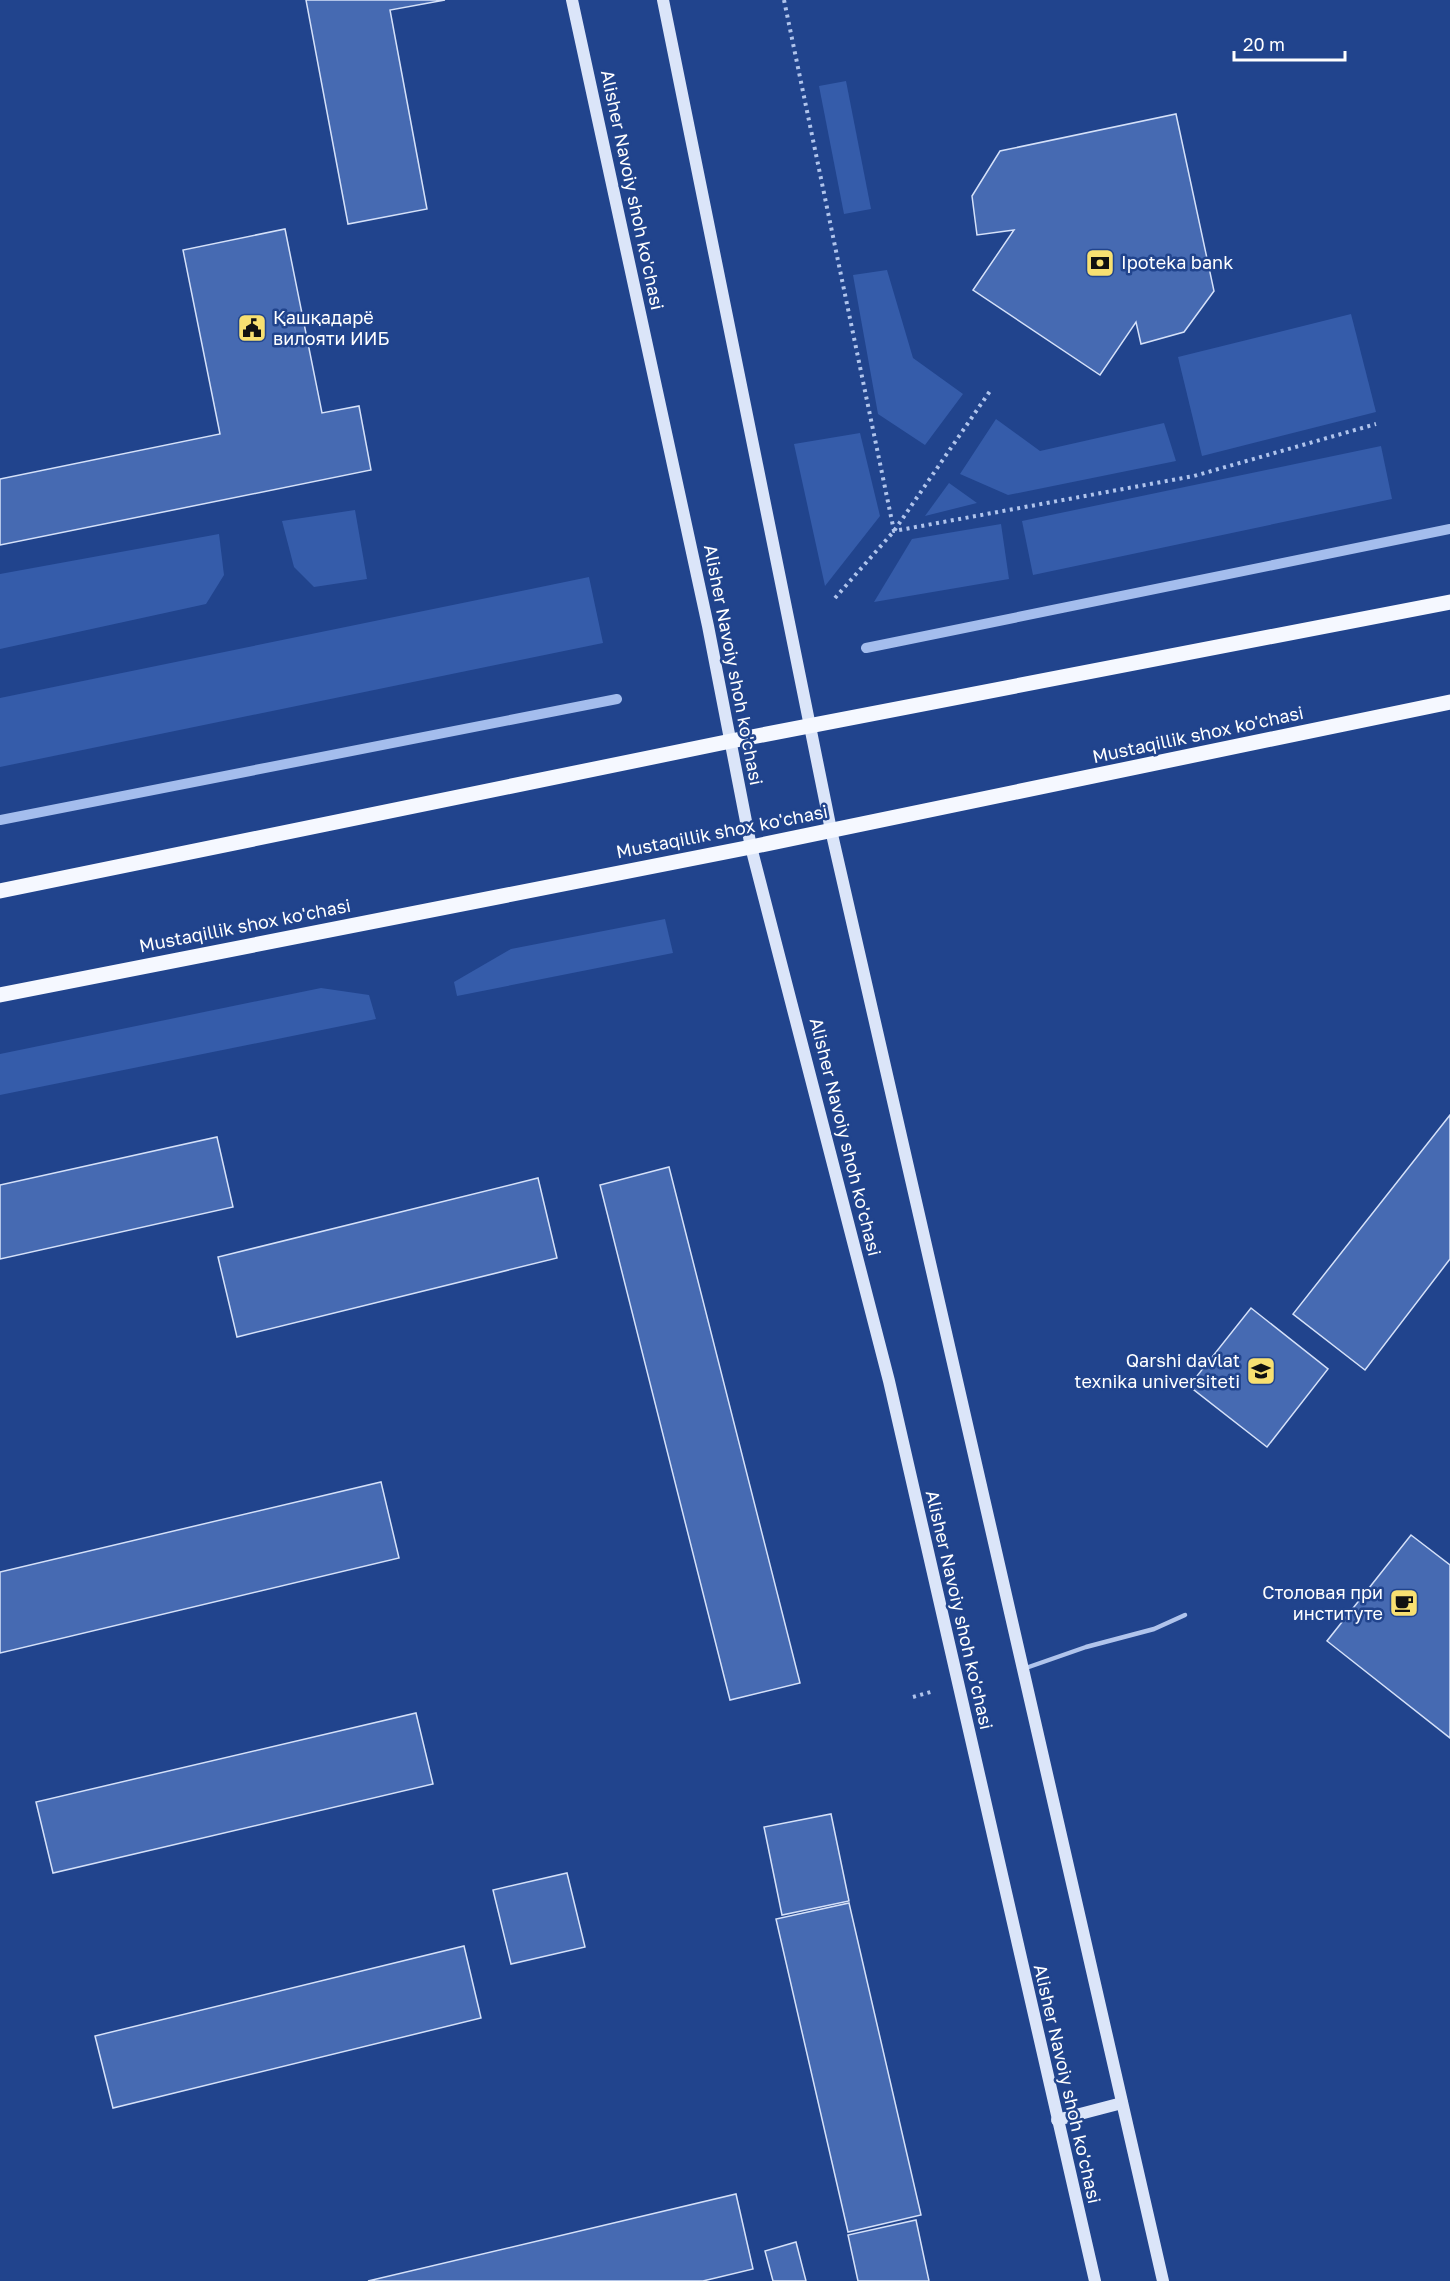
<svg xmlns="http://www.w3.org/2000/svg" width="1450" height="2281" viewBox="0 0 1450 2281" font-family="'Golos Text',sans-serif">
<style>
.green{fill:#355caa}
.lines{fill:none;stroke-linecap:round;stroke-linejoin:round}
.stream{stroke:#a4bded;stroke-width:10}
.building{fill:#466ab2;stroke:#d5e1f9;stroke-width:1.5}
.path{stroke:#b0c4ec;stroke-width:4;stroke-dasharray:3 4.5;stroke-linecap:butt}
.lane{stroke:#b0c4ec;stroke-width:4.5}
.secondary{stroke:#dbe5f9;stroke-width:12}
.primary{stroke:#f5f8ff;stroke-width:15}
.labels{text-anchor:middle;stroke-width:5;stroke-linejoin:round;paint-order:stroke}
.street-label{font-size:18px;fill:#fff;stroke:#21448d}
.poi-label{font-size:18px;fill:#fff;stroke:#21448d;text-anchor:start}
</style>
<rect width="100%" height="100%" fill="#21448d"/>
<g class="green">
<path d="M 846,81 L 871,209 L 844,214 L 819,86 Z"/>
<path d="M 887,270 L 913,358 L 963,394 L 925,445 L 878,414 L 853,275 Z"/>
<path d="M 1351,314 L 1376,412 L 1202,456 L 1178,357 Z"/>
<path d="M 996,419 L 1040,451 L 1164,423 L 1176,461 L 1008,495 L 960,474 Z"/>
<path d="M 860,433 L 880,516 L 825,586 L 794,444 Z"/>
<path d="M 1381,446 L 1392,499 L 1033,575 L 1022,521 Z"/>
<path d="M 949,483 L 977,503 L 925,516 Z"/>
<path d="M 355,510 L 367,579 L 314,587 L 294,567 L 282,521 Z"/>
<path d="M 1001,524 L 1009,579 L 874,602 L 912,539 Z"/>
<path d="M 219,534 L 224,575 L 206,604 L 0,649 L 0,574 Z"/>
<path d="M 589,577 L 603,643 L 0,767 L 0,698 Z"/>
<path d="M 665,919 L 673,953 L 457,996 L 454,982 L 511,949 Z"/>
<path d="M 321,988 L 369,995 L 376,1019 L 0,1095 L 0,1054 Z"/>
</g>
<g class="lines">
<g class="stream">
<path d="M 866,648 L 1450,529"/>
<path d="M 0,820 L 617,699"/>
</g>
</g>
<g class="building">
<path d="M 306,0 L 445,0 L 390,10 L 427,209 L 348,224 Z"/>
<path d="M 1176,114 L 1214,291 L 1184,332 L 1141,344 L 1136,322 L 1100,375 L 973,290 L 1014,230 L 977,235 L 972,196 L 1000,151 Z"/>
<path d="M 285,229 L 322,413 L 359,406 L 371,470 L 0,545 L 0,479 L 220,434 L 183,250 Z"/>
<path d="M 1450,1115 L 1450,1259 L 1365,1370 L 1293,1314 Z"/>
<path d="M 217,1137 L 233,1207 L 0,1259 L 0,1185 Z"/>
<path d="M 669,1167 L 800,1683 L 730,1700 L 600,1185 Z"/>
<path d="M 538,1178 L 557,1258 L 237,1337 L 218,1257 Z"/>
<path d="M 1251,1308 L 1328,1369 L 1267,1447 L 1189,1386 Z"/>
<path d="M 381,1482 L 399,1558 L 0,1653 L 0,1572 Z"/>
<path d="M 1411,1535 L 1450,1565 L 1450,1738 L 1327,1641 Z"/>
<path d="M 416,1713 L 433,1784 L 53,1873 L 36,1802 Z"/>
<path d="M 831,1814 L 849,1901 L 782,1915 L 764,1827 Z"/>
<path d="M 567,1873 L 585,1947 L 511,1964 L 493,1890 Z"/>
<path d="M 849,1903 L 921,2215 L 848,2232 L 776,1919 Z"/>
<path d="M 464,1946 L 481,2018 L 113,2108 L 95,2036 Z"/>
<path d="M 736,2194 L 753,2269 L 703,2281 L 368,2281 Z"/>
<path d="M 916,2220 L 929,2281 L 858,2281 L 848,2235 Z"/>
<path d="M 796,2242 L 806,2281 L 773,2281 L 765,2251 Z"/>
</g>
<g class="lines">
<g class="path">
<path d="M 784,0 L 894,531 L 1194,476 L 1376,424"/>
<path d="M 835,598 L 894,531 L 990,391"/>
<path d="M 913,1697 L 934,1691"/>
</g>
<path class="lane" d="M 1023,1669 L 1086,1647 L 1154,1629 L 1185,1615"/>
<g class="secondary">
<path d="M 572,0 L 708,626 L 751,847 L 889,1381 L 1095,2281"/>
<path d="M 663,0 L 831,830 L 1163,2281"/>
<path d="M 1057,2120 L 1122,2103"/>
</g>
<g class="primary">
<path d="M 0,891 L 731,741 L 1450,602"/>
<path d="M 0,995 L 751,847 L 1450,702"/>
</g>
</g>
<defs>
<g id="bank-square" transform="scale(1.5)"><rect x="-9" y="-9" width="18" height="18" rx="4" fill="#f8e071" stroke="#21448d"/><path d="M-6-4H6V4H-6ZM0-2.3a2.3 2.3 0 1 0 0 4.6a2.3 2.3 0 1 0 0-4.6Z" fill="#111"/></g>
<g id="civic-square" transform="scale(1.5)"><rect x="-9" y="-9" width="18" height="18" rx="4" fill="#f8e071" stroke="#21448d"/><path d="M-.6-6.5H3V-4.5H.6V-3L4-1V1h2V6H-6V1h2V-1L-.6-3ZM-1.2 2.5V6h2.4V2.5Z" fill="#111"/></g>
<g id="university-square" transform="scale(1.5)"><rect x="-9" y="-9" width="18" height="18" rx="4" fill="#f8e071" stroke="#21448d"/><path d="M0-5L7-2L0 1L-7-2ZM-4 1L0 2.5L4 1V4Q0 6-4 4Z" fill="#111"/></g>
<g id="cafe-square" transform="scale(1.5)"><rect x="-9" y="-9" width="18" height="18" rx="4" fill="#f8e071" stroke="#21448d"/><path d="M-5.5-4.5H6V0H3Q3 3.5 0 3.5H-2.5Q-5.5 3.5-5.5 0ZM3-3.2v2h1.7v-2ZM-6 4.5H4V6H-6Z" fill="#111"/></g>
</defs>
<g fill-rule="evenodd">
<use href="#bank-square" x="1100" y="263"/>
<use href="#civic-square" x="252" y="328"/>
<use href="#university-square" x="1261" y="1371"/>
<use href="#cafe-square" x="1404" y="1603"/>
</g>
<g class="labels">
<g class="street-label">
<text transform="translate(632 190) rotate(78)" y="6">Alisher Navoiy shoh ko'chasi</text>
<text transform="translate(733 665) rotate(79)" y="6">Alisher Navoiy shoh ko'chasi</text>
<text transform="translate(1198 735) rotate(-12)" y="6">Mustaqillik shox ko'chasi</text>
<text transform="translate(722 832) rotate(-11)" y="6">Mustaqillik shox ko'chasi</text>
<text transform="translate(245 926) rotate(-11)" y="6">Mustaqillik shox ko'chasi</text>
<text transform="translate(845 1137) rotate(76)" y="6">Alisher Navoiy shoh ko'chasi</text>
<text transform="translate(959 1610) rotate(77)" y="6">Alisher Navoiy shoh ko'chasi</text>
<text transform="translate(1067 2084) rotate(77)" y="6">Alisher Navoiy shoh ko'chasi</text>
</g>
<g class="poi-label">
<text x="1121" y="269">Ipoteka bank</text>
<text x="273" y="324">Қашқадарё<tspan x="273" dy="21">вилояти ИИБ</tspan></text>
<text x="1240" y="1367" text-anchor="end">Qarshi davlat<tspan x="1240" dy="21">texnika universiteti</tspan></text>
<text x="1383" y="1599" text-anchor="end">Столовая при<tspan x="1383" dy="21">институте</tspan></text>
</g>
</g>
<path d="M1234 51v9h111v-9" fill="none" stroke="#ffffff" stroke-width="3"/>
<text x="1243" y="51" font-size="18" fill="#ffffff" stroke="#21448d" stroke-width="4.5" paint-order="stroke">20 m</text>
</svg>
